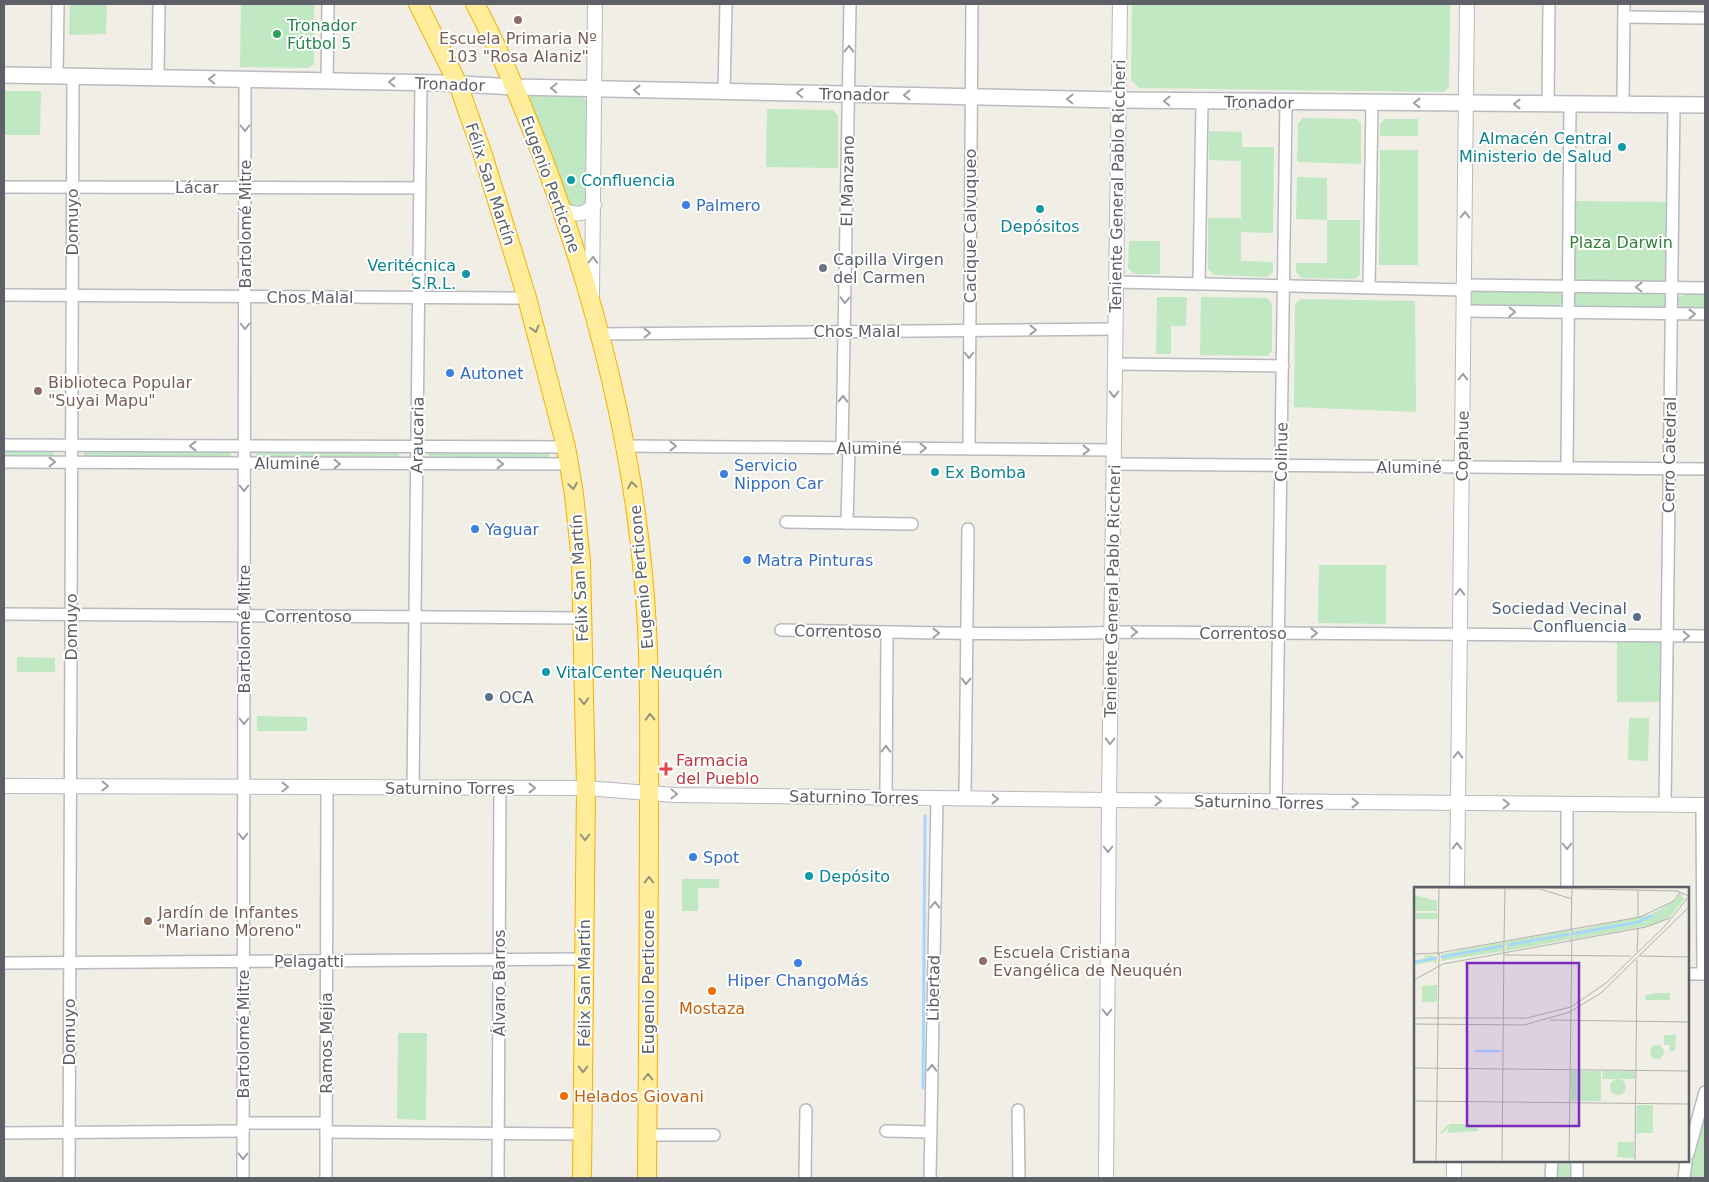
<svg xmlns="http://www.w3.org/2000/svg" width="1709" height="1182" viewBox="0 0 1709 1182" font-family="'DejaVu Sans',sans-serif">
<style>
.green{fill:#c0e8c2}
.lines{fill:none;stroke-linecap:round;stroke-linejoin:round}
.stream{stroke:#a6d5ff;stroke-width:3}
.minor-casing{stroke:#b7babf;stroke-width:14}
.tertiary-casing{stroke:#b7babf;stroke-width:16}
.secondary-casing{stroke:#b8bbc1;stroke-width:18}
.trunk-casing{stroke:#f5b100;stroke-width:20}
.minor{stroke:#fff;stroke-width:11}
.tertiary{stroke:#fff;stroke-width:14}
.secondary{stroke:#fff;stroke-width:15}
.trunk{stroke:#ffed9c;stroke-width:18}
.oneway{stroke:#9ea0a3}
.oneway2{stroke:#969179}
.education-dot{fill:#8d6e63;stroke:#fff;stroke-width:2}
.leisure-dot{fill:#2e9e5b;stroke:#fff;stroke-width:2}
.culture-dot{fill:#0f9aa8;stroke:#fff;stroke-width:2}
.shop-dot{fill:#3f7fe0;stroke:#fff;stroke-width:2}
.worship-dot{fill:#6b7280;stroke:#fff;stroke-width:2}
.service-dot{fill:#5c6f8a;stroke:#fff;stroke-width:2}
.health-dot{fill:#e0444e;stroke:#fff;stroke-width:2}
.food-dot{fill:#e8710a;stroke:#fff;stroke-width:2}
.labels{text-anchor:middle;stroke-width:4;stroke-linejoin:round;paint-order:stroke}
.leisure-label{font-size:16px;fill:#27864d;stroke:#fff;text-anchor:start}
.education-label{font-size:16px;fill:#785e54;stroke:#fff;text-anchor:start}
.street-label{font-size:16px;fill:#5d6066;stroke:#fff}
.culture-label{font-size:16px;fill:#0d838f;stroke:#fff;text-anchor:start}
.shop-label{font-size:16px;fill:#366cbe;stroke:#fff;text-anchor:start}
.park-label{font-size:16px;fill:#308237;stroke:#fff}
.worship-label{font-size:16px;fill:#5b616d;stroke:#fff;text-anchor:start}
.service-label{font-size:16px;fill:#4e5e75;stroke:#fff;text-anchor:end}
.health-label{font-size:16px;fill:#be3a42;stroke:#fff;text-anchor:start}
.food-label{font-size:16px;fill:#c56008;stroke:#fff}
.inset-river{fill:none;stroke:#a6d5ff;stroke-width:2.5}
.inset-road{fill:none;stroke:#b1b1ae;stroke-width:1}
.view{fill:#7b2cbf;fill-opacity:0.15;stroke:#7b2cbf;stroke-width:2.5}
.inset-edge{fill:none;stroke:#5d6066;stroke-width:2.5}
</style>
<rect width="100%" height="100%" fill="#f0eee5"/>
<g class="green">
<path d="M 70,4 L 107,4 L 106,34 L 69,35 Z"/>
<path d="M 241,4 L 314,4 L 314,64 L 308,68 L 240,67 Z"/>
<path d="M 1132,4 L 1450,4 L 1449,87 L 1444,92 L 1139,88 L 1131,80 Z"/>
<path d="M 4,91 L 41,91 L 40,135 L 4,135 Z"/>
<path d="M 531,96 L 581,97 L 587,100 L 585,202 L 583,207 L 569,208 L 527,98 Z"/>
<path d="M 767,109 L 833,110 L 838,116 L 838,168 L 766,167 Z"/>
<path d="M 1303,118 L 1356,119 L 1361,123 L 1361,164 L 1297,162 L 1298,123 Z"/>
<path d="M 1385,119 L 1418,119 L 1418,136 L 1380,136 L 1380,124 Z"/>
<path d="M 1209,131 L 1242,132 L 1242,147 L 1274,147 L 1273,233 L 1241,232 L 1241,261 L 1273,262 L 1273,272 L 1267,277 L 1214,275 L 1208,269 L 1208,218 L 1241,218 L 1241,161 L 1209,160 Z"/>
<path d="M 1380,150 L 1418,150 L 1418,265 L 1379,265 Z"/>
<path d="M 1297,177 L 1327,178 L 1327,220 L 1360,220 L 1360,275 L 1355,279 L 1301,278 L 1296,272 L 1296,263 L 1327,263 L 1327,220 L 1296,219 Z"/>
<path d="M 1575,201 L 1667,202 L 1666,278 L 1662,282 L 1579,281 L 1575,276 Z"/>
<path d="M 1129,241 L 1160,241 L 1160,274 L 1134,274 L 1128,268 Z"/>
<path d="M 1475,291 L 1558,292 L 1562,295 L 1563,300 L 1561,304 L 1557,306 L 1475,306 L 1469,302 L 1469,295 Z"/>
<path d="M 1578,292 L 1658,293 L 1665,296 C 1667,302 1666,306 1660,308 L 1580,307 C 1574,305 1573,301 1574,296 Z"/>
<path d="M 1685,294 L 1705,294 L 1705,309 C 1695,309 1676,313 1678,298 Z"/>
<path d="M 1157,297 L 1187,297 L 1186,326 L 1171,326 L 1171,354 L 1156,354 Z"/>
<path d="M 1201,297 L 1267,298 L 1272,304 L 1272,351 L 1267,356 L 1200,355 Z"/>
<path d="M 1301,299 L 1415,301 L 1416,412 L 1294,407 L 1295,304 Z"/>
<path d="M 429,450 L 549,451 L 549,460 L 429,459 Z"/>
<rect x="4" y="451" width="50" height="7"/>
<rect x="84" y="451" width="147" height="8"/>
<rect x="256" y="452" width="143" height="8"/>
<path d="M 1319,565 L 1386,565 L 1386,624 L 1318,623 Z"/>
<path d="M 1617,639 L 1660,642 L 1662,647 L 1661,702 L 1617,702 Z"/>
<path d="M 17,657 L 55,658 L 55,672 L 17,672 Z"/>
<path d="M 257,716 L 307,717 L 307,731 L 257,731 Z"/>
<path d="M 1629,718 L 1649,718 L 1648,761 L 1628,760 Z"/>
<path d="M 682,879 L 719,879 L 719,888 L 698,888 L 698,911 L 682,911 Z"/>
<path d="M 398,1033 L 427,1033 L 426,1120 L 397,1119 Z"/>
<path d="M 1705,1109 L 1705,1178 L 1688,1178 L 1689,1165 Z"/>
<path d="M 1562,1161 L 1567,1161 L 1571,1164 L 1572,1178 L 1556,1178 L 1556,1166 Z"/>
</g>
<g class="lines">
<path class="stream" d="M 923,1088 L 925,816"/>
<g class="minor-casing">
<g id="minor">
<path d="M 1624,17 L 1705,18"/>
<path d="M 57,76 L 58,4"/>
<path d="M 158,78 L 159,4"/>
<path d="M 327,81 L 328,4"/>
<path d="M 724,91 L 726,4"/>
<path d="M 1548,104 L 1549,4"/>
<path d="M 1623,104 L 1624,4"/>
<path d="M 4,187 L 420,188"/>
<path d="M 1116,282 L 1464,290"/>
<path d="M 1199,284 L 1202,101"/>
<path d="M 1464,285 L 1705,288"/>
<path d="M 1369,288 L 1372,103"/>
<path d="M 4,295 L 527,298"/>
<path d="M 1464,311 L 1705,314"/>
<path d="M 598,334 L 1115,329"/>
<path d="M 1115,364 L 1283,366"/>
<path d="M 4,445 L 566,447"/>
<path d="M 625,446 L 1114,450"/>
<path d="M 842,448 L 850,4"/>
<path d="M 969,449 L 972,4"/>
<path d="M 4,462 L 569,464"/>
<path d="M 1113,464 L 1705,469"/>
<path d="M 1567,468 L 1570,104"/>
<path d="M 786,522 L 912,524"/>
<path d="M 847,523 L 849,448"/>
<path d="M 4,614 L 582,618"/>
<path d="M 781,630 C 896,632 1012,636 1127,632 L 1705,636"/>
<path d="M 413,788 L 421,83"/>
<path d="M 886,797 L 887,632"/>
<path d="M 965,798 L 968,529"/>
<path d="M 1276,802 L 1286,102"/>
<path d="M 1665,805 L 1674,105"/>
<path d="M 1702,805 L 1703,974"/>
<path d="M 1567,888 L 1567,804"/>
<path d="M 4,963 L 584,959"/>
<path d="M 1688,974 L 1705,974"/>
<path d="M 1018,1110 L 1019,1178"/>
<path d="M 243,1123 L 326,1123"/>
<path d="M 886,1131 L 931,1132"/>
<path d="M 326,1132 L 583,1134"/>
<path d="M 4,1133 L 243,1131"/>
<path d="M 647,1135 L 714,1135"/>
<path d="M 1688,1154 L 1705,1092"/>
<path d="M 69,1178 L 73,76"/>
<path d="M 243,1178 L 245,80"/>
<path d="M 326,1178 L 327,787"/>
<path d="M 498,1178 L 500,788"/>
<path d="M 805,1178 L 806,1110"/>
<path d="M 930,1178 L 937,798"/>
<path d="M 1551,1178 L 1552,1161"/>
<path d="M 1577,1178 L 1577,1161"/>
<path d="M 1684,1178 L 1686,1161"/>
</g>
</g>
<g class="tertiary-casing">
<g id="tertiary">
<path d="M 562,210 C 574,215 585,216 594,205"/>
<path d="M 592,295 L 595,4"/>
<path d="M 4,786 L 586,788 L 674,795 L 1109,800 L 1705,805"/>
<path d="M 1457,888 L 1467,4"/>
<path d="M 1106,1178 L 1109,800 L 1120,4"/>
<path d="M 1454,1178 L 1454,1161"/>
</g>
</g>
<g class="secondary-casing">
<path id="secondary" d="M 4,75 L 443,83 L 515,87 L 1118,100 L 1705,105"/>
</g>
<g class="trunk-casing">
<g id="trunk">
<path d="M 418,4 L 458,84 L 483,155 L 527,298 L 566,447 L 574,494 L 581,562 L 586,788 L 582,1178"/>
<path d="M 475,4 C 502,54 522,105 543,158 C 593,291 630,432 643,574 C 651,655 649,735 649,816 C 649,937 648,1057 647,1178"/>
</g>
</g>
<use href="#minor" class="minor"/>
<use href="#tertiary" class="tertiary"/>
<use href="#secondary" class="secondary"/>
<use href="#trunk" class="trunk"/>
</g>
<defs><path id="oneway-chevron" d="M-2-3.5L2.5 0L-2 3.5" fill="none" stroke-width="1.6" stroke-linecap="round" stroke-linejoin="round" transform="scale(1.25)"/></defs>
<g class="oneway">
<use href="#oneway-chevron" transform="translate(849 49) rotate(-89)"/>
<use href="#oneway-chevron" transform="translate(212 79) rotate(-179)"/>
<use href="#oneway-chevron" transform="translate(392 82) rotate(-179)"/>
<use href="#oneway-chevron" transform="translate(554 88) rotate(-179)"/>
<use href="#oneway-chevron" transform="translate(637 90) rotate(-179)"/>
<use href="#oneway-chevron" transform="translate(800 93) rotate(-179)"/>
<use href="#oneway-chevron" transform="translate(907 95) rotate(-179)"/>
<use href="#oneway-chevron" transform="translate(1070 99) rotate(-179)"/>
<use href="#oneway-chevron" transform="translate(1167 101) rotate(-179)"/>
<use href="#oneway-chevron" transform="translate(1417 103) rotate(-180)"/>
<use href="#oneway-chevron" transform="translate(1517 104) rotate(-180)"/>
<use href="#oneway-chevron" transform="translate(245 128) rotate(90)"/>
<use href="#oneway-chevron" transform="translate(1465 215) rotate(-89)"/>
<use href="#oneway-chevron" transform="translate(593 260) rotate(-89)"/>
<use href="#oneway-chevron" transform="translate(1639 287) rotate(-179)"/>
<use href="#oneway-chevron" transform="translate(845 300) rotate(91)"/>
<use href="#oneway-chevron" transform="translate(1512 312) rotate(1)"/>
<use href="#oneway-chevron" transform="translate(1692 314)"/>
<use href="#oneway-chevron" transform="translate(245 326) rotate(90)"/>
<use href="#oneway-chevron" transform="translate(1033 330)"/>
<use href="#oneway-chevron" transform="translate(647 333)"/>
<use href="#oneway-chevron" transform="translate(969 355) rotate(90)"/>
<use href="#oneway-chevron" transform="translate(1463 377) rotate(-89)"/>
<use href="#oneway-chevron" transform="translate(1114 394) rotate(91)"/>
<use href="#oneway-chevron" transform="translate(843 399) rotate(-89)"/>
<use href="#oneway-chevron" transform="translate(193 446) rotate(-180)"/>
<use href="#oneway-chevron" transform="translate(673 446)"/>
<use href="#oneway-chevron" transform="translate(923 448)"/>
<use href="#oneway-chevron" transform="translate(1086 450)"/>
<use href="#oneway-chevron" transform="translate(52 462)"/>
<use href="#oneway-chevron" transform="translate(337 464)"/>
<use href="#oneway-chevron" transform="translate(500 464)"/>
<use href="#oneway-chevron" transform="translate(244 488) rotate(90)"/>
<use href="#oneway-chevron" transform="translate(1460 592) rotate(-89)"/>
<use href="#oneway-chevron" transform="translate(1134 632)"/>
<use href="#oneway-chevron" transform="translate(936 633)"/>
<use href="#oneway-chevron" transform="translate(1314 633)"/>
<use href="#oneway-chevron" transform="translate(1686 636)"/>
<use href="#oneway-chevron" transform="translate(966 681) rotate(91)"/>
<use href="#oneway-chevron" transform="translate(244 721) rotate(90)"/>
<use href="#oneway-chevron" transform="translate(1110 741) rotate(91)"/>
<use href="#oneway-chevron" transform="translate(886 749) rotate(-89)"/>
<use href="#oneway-chevron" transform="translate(1458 755) rotate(-89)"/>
<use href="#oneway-chevron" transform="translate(105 786)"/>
<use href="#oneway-chevron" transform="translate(285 787)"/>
<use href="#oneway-chevron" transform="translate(532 788)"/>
<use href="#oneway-chevron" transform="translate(674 794) rotate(1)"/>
<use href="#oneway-chevron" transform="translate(995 799) rotate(1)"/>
<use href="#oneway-chevron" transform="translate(1158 801) rotate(1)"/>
<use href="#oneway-chevron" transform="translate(1355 803)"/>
<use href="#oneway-chevron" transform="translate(1506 804)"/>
<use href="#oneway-chevron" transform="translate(243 836) rotate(90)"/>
<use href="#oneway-chevron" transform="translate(1457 846) rotate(-89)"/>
<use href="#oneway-chevron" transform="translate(1567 846) rotate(90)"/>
<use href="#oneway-chevron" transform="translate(1108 849) rotate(90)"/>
<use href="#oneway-chevron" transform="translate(935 905) rotate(-89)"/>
<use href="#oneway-chevron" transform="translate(1107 1012) rotate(90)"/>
<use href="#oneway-chevron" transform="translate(932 1068) rotate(-89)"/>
<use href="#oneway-chevron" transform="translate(243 1156) rotate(90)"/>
</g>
<g class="oneway2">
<use href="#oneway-chevron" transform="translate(535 329) rotate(75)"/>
<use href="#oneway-chevron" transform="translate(632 485) rotate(-100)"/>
<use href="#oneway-chevron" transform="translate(573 486) rotate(81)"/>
<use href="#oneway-chevron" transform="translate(584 701) rotate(89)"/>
<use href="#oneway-chevron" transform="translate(650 717) rotate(-91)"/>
<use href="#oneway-chevron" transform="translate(585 837) rotate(90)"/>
<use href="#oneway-chevron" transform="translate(649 880) rotate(-90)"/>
<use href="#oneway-chevron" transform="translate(583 1069) rotate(90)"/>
<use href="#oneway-chevron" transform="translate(648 1077) rotate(-90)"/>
</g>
<g class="education-dot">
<circle cx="518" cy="20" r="5"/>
<circle cx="38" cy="391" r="5"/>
<circle cx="148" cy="921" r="5"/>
<circle cx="983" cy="961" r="5"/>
</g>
<circle class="leisure-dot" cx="277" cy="34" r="5"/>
<g class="culture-dot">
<circle cx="1622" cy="147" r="5"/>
<circle cx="571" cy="180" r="5"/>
<circle cx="1040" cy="209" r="5"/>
<circle cx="466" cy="274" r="5"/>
<circle cx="935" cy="472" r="5"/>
<circle cx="546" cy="672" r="5"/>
<circle cx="809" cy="876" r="5"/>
</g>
<g class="shop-dot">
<circle cx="686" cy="205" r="5"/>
<circle cx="450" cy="373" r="5"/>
<circle cx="724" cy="474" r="5"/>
<circle cx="475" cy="529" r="5"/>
<circle cx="747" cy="560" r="5"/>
<circle cx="693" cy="857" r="5"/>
<circle cx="798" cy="963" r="5"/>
</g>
<circle class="worship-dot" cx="823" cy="268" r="5"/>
<g class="service-dot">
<circle cx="1637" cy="617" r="5"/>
<circle cx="489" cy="697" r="5"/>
</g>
<path class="health-dot" d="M663.5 761.5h5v5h5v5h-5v5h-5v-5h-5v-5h5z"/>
<g class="food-dot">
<circle cx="712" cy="991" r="5"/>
<circle cx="564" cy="1096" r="5"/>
</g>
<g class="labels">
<g class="leisure-label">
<text x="287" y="31">Tronador<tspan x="287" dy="18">Fútbol 5</tspan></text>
</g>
<g class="education-label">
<text x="518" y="44" text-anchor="middle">Escuela Primaria Nº<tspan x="518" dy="18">103 "Rosa Alaniz"</tspan></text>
<text x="48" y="388">Biblioteca Popular<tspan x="48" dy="18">"Suyai Mapu"</tspan></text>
<text x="158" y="918">Jardín de Infantes<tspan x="158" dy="18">"Mariano Moreno"</tspan></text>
<text x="993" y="958">Escuela Cristiana<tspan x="993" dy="18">Evangélica de Neuquén</tspan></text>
</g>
<g class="street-label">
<text transform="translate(450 84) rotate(2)" y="6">Tronador</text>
<text transform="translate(854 94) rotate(1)" y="6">Tronador</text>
<text transform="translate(1259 102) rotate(1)" y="6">Tronador</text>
<text transform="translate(847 181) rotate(-89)" y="6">El Manzano</text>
<text transform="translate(491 184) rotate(72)" y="6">Félix San Martín</text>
<text transform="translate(551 184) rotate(70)" y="6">Eugenio Perticone</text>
<text transform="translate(1117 186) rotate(-89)" y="6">Teniente General Pablo Riccheri</text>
<text x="197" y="193">Lácar</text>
<text transform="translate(72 222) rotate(-90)" y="6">Domuyo</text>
<text transform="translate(245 224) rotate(-90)" y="6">Bartolomé Mitre</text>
<text transform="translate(970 226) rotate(-90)" y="6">Cacique Calvuqueo</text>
<text x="310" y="303">Chos Malal</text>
<text x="857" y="337">Chos Malal</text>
<text transform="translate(417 435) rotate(-89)" y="6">Araucaria</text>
<text transform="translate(1462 446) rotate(-89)" y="6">Copahue</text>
<text x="869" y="454">Aluminé</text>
<text transform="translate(1281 452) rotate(-89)" y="6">Colihue</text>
<text transform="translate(1669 455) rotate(-89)" y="6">Cerro Catedral</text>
<text x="287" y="469">Aluminé</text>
<text x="1409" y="473">Aluminé</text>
<text transform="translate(641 577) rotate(-95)" y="6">Eugenio Perticone</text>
<text transform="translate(579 578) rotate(-93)" y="6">Félix San Martín</text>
<text transform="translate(1112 591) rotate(-89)" y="6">Teniente General Pablo Riccheri</text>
<text x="308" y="622">Correntoso</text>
<text transform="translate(71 627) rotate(-90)" y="6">Domuyo</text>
<text transform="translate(244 629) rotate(-90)" y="6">Bartolomé Mitre</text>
<text transform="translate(838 631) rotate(1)" y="6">Correntoso</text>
<text x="1243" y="639">Correntoso</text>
<text x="450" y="794">Saturnino Torres</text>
<text transform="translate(854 797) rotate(1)" y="6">Saturnino Torres</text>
<text transform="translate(1259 802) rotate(1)" y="6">Saturnino Torres</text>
<text x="309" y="967">Pelagatti</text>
<text transform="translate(648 982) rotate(-90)" y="6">Eugenio Perticone</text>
<text transform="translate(499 983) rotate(-90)" y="6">Álvaro Barros</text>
<text transform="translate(584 983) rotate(-90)" y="6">Félix San Martín</text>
<text transform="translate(933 988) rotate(-89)" y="6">Libertad</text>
<text transform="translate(69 1032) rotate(-90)" y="6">Domuyo</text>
<text transform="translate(243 1034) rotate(-90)" y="6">Bartolomé Mitre</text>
<text transform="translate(326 1043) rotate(-90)" y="6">Ramos Mejía</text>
</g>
<g class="culture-label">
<text x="1612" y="144" text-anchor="end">Almacén Central<tspan x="1612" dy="18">Ministerio de Salud</tspan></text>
<text x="581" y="186">Confluencia</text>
<text x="1040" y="232" text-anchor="middle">Depósitos</text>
<text x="456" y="271" text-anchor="end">Veritécnica<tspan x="456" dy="18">S.R.L.</tspan></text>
<text x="945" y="478">Ex Bomba</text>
<text x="556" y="678">VitalCenter Neuquén</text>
<text x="819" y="882">Depósito</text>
</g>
<g class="shop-label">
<text x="696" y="211">Palmero</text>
<text x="460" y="379">Autonet</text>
<text x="734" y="471">Servicio<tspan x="734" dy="18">Nippon Car</tspan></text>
<text x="485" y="535">Yaguar</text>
<text x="757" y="566">Matra Pinturas</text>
<text x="703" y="863">Spot</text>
<text x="798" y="986" text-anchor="middle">Hiper ChangoMás</text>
</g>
<g class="park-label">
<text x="1621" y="248">Plaza Darwin</text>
</g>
<g class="worship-label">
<text x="833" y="265">Capilla Virgen<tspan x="833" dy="18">del Carmen</tspan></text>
</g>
<g class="service-label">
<text x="1627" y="614">Sociedad Vecinal<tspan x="1627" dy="18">Confluencia</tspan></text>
<text x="499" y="703" text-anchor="start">OCA</text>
</g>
<g class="health-label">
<text x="676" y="766">Farmacia<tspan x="676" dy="18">del Pueblo</tspan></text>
</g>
<g class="food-label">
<text x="712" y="1014">Mostaza</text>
<text x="574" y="1102" text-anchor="start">Helados Giovani</text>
</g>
</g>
<g transform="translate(1414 887)">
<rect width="275" height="275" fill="#f0eee5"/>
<path d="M 266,6 L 270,12 L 256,30 L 238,38 L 160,52 L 158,44 L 238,27 L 262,13 ZM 0,8 L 23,14 L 23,24 L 0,24 ZM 0,26 L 23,26 L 24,32 L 0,32 ZM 156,43 L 157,52 L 92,64 L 91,55 ZM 89,55 L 90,64 L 27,74 L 28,67 ZM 10,68 L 22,69 L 23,78 L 19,74 L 0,78 L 0,74 L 11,71 ZM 23,98 L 23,115 L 8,115 L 8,99 ZM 244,106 L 256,106 L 256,113 L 231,113 L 231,108 ZM 250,148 L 262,148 L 261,164 L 256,164 L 256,158 L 250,158 ZM236 165a7 7 0 1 1 14 0a7 7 0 1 1-14 0ZM 157,184 L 187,184 L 187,214 L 157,214 ZM 189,184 L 204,184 L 204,191 L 205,184 L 221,184 L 221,192 L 188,192 ZM196 200a8 8 0 1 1 16 0a8 8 0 1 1-16 0ZM 223,218 L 239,218 L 239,246 L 222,246 ZM 35,237 L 53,237 L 64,239 L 64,244 L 34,246 L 35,238 L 32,244 L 24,248 ZM 204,255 L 220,255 L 220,271 L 203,270 Z" fill="#c0e8c2"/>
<path class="inset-river" d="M 159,47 L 224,35 L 239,28M 94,58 L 156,47M 27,70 L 89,59M 0,75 L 23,71M 61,164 L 87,164"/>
<path class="inset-road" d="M 0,1 L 126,2 L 158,12M 128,1 L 263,4 L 275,9M 224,4 L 224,30M 157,44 L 158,2M 90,55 L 91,1M 223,65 L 224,42M 25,66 L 226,30 L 260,14 L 266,5M 0,67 L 25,66M 24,68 L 25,0M 90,68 L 217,69M 226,69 L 275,70M 0,93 L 29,77 L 232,40 L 256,31M 0,131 L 113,131 L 157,120 L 192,96 L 251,39 L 275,9M 136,133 L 275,135M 0,137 L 110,138 L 156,125 L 187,106 L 275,20M 0,181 L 275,184M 0,214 L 275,217M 22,275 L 25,66M 88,275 L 90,54M 155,275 L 158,42M 221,275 L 223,73"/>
<path class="view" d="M 53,76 L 165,76 L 165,239 L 53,239 Z"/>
<rect width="275" height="275" class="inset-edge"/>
</g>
<rect width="1709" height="1182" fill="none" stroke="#5d6066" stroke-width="10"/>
</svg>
